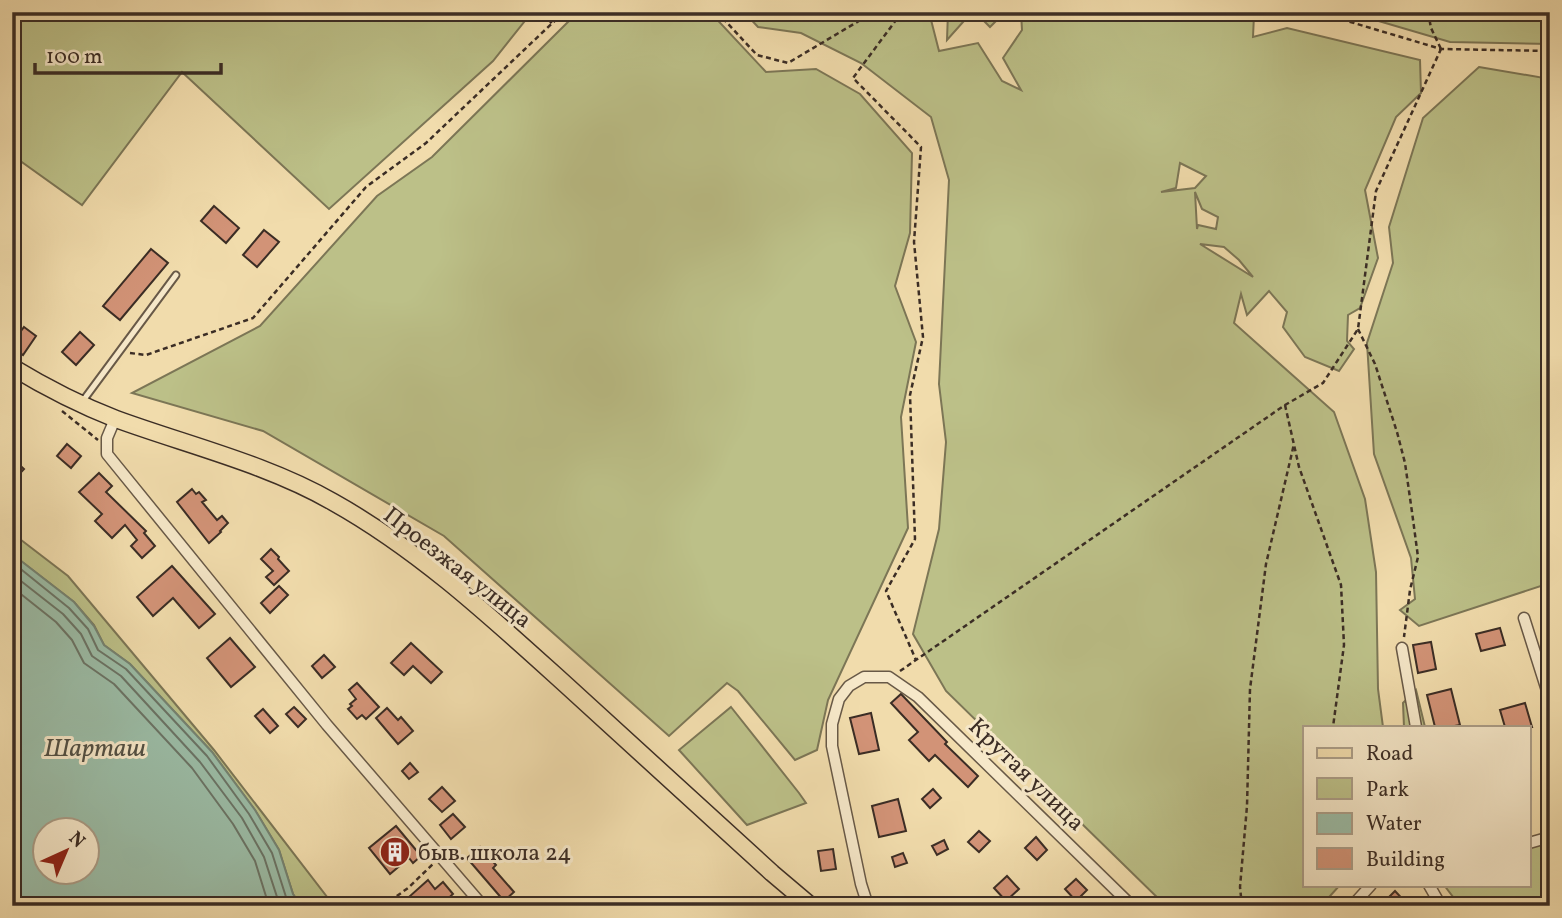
<svg xmlns="http://www.w3.org/2000/svg" width="1562" height="918" viewBox="0 0 1562 918" font-family="Vollkorn,serif">
<style>
.green{fill:#bcc088;stroke:#7c7656;stroke-width:2;fill-rule:evenodd}
.water{fill:#9bbca6;stroke:#758372;stroke-width:2;fill-rule:evenodd}
.lines{fill:none;stroke-linecap:round;stroke-linejoin:round}
.shore{stroke:#6b7466;stroke-width:2}
.building{fill:#d29377;stroke:#3b2d25;stroke-width:2}
.service-casing{stroke:#685947;stroke-width:9}
.minor-casing{stroke:#685947;stroke-width:13}
.primary-casing{stroke:#3b2d25;stroke-width:19}
.path{stroke:#3b2d25;stroke-width:2.5;stroke-dasharray:5 3.5;stroke-linecap:butt}
.service{stroke:#f6e8c9;stroke-width:5}
.minor{stroke:#f6e8c9;stroke-width:10}
.primary{stroke:#f1dcac;stroke-width:16}
.labels{text-anchor:middle;stroke-width:6;stroke-linejoin:round;paint-order:stroke}
.street-label{font-size:24px;fill:#3b2d25;stroke:#f6e8c9}
.poi-label{font-size:24px;fill:#3b2d25;stroke:#f6e8c9;text-anchor:start}
.water-label{font-size:26px;font-style:italic;fill:#535145;stroke:#f6e8c9}
</style>
<rect width="100%" height="100%" fill="#f1dcac"/>
<filter id="stains"><feTurbulence type="fractalNoise" baseFrequency=".00286" numOctaves="4"/><feColorMatrix values="0 0 0 0 .2 0 0 0 0 .09 0 0 0 0 .02 0 0 0 .5 -.17"/></filter>
<radialGradient id="worn" r=".72"><stop offset=".6" stop-color="#630" stop-opacity="0"/><stop offset="1" stop-color="#630" stop-opacity=".3"/></radialGradient>
<g class="green">
<path d="M 12,12 L 532,12 L 493,61 L 329,209 L 182,72 L 82,205 L 12,155 Z"/>
<path d="M 578,12 L 710,12 L 766,72 L 816,69 L 860,94 L 912,153 L 910,233 L 895,286 L 916,342 L 901,417 L 908,528 L 828,700 L 817,750 L 795,760 L 738,691 L 727,683 L 669,736 L 444,536 L 263,431 L 132,393 L 260,326 L 377,196 L 432,157 Z"/>
<path d="M 744,12 L 929,12 L 939,51 L 978,43 L 1002,81 L 1021,90 L 1003,58 L 1022,30 L 1021,12 L 1192,12 L 1194,19 L 1254,15 L 1253,37 L 1287,28 L 1420,60 L 1421,93 L 1396,117 L 1365,190 L 1378,258 L 1360,308 L 1348,315 L 1347,341 L 1354,349 L 1339,371 L 1305,357 L 1283,327 L 1287,312 L 1269,291 L 1247,315 L 1241,294 L 1234,323 L 1334,412 L 1365,499 L 1376,572 L 1378,689 L 1383,727 L 1305,727 L 1305,885 L 1340,885 L 1321,906 L 1166,906 L 946,691 L 913,634 L 939,529 L 946,442 L 939,384 L 949,180 L 931,117 L 861,63 L 801,33 L 758,27 ZM 1180,163 L 1206,176 L 1195,188 L 1161,192 L 1176,188 ZM 1195,192 L 1202,209 L 1218,217 L 1216,229 L 1198,225 L 1197,229 ZM 1200,244 L 1224,247 L 1239,260 L 1253,277 Z"/>
<path d="M 948,12 L 972,12 L 947,40 Z"/>
<path d="M 975,12 L 1005,12 L 990,27 Z"/>
<path d="M 1348,12 L 1550,12 L 1550,44 L 1450,42 Z"/>
<path d="M 1479,67 L 1550,79 L 1550,583 L 1419,626 L 1400,610 L 1415,599 L 1411,558 L 1374,454 L 1367,343 L 1393,263 L 1389,227 L 1423,118 Z"/>
<path d="M 12,533 L 68,576 L 214,750 L 334,906 L 301,906 L 293,894 L 279,850 L 255,810 L 212,752 L 130,664 L 104,645 L 94,625 L 74,602 L 12,554 Z"/>
<path d="M 1416,690 L 1425,727 L 1404,727 L 1403,703 Z"/>
<path d="M 731,707 L 799,793 L 806,803 L 747,825 L 679,750 Z"/>
<path d="M 1539,840 L 1547,848 L 1550,847 L 1550,906 L 1460,906 L 1444,885 L 1529,885 L 1529,842 Z"/>
</g>
<path class="water" d="M 12,554 L 74,602 L 94,626 L 104,645 L 130,664 L 212,752 L 255,810 L 279,850 L 293,894 L 301,906 L 12,906 ZM 46,830 L 88,830 L 88,872 L 46,872 Z"/>
<g class="lines">
<g class="shore">
<path d="M 12,562 L 69,608 L 88,629 L 98,650 L 126,669 L 207,756 L 249,814 L 272,853 L 286,897 L 293,906"/>
<path d="M 12,574 L 63,614 L 81,634 L 92,656 L 121,676 L 200,762 L 242,818 L 264,857 L 278,900 L 282,906"/>
<path d="M 12,587 L 56,622 L 72,640 L 84,663 L 114,684 L 192,768 L 233,824 L 255,861 L 269,906"/>
</g>
</g>
<g class="building">
<path d="M 214,206 L 239,228 L 226,243 L 201,221 Z"/>
<path d="M 264,230 L 279,242 L 257,267 L 243,255 Z"/>
<path d="M 151,249 L 168,263 L 120,320 L 103,306 Z"/>
<path d="M 24,327 L 36,336 L 23,355 L 12,347 L 12,343 Z"/>
<path d="M 80,332 L 94,345 L 76,365 L 62,352 Z"/>
<path d="M 67,444 L 81,456 L 71,468 L 57,456 Z"/>
<path d="M 12,458 L 24,469 L 12,482 Z"/>
<path d="M 99,473 L 112,486 L 106,492 L 146,531 L 144,533 L 155,546 L 142,558 L 131,546 L 137,540 L 125,525 L 112,538 L 95,521 L 102,514 L 79,492 Z"/>
<path d="M 192,489 L 196,494 L 199,492 L 206,500 L 202,502 L 217,520 L 222,516 L 228,523 L 220,531 L 221,532 L 209,543 L 177,502 Z"/>
<path d="M 271,549 L 279,557 L 278,559 L 289,571 L 274,585 L 266,577 L 273,571 L 261,559 Z"/>
<path d="M 172,566 L 215,614 L 199,628 L 173,598 L 153,616 L 137,597 Z"/>
<path d="M 279,586 L 288,595 L 270,613 L 261,603 Z"/>
<path d="M 1500,628 L 1505,645 L 1481,651 L 1476,634 Z"/>
<path d="M 230,638 L 255,667 L 231,687 L 207,658 Z"/>
<path d="M 1431,642 L 1436,669 L 1418,673 L 1413,645 Z"/>
<path d="M 411,643 L 442,672 L 431,683 L 413,666 L 404,675 L 391,663 Z"/>
<path d="M 324,655 L 335,667 L 322,678 L 312,666 Z"/>
<path d="M 357,683 L 379,707 L 366,719 L 362,715 L 357,719 L 348,709 L 352,706 L 350,704 L 356,699 L 349,690 Z"/>
<path d="M 1451,689 L 1460,725 L 1449,727 L 1435,727 L 1427,695 Z"/>
<path d="M 901,694 L 947,742 L 945,744 L 978,776 L 968,787 L 935,755 L 929,761 L 909,740 L 918,732 L 891,703 Z"/>
<path d="M 1525,703 L 1532,727 L 1505,727 L 1500,710 Z"/>
<path d="M 294,707 L 306,719 L 298,727 L 286,714 Z"/>
<path d="M 387,708 L 398,720 L 401,717 L 413,731 L 398,744 L 376,718 Z"/>
<path d="M 263,709 L 278,726 L 270,733 L 255,716 Z"/>
<path d="M 871,713 L 879,750 L 859,754 L 850,718 Z"/>
<path d="M 410,763 L 418,772 L 409,779 L 402,771 Z"/>
<path d="M 442,787 L 455,801 L 442,812 L 429,799 Z"/>
<path d="M 933,789 L 941,798 L 930,808 L 922,799 Z"/>
<path d="M 898,799 L 906,831 L 879,837 L 872,806 Z"/>
<path d="M 453,814 L 465,827 L 451,839 L 440,825 Z"/>
<path d="M 396,826 L 421,856 L 413,863 L 409,858 L 390,874 L 369,848 Z"/>
<path d="M 979,831 L 990,841 L 979,852 L 968,842 Z"/>
<path d="M 1036,837 L 1047,850 L 1037,860 L 1025,848 Z"/>
<path d="M 944,840 L 948,849 L 937,855 L 932,846 Z"/>
<path d="M 480,847 L 496,865 L 493,868 L 514,892 L 504,901 L 467,858 Z"/>
<path d="M 833,849 L 836,869 L 821,871 L 818,851 Z"/>
<path d="M 903,853 L 907,863 L 895,867 L 892,857 Z"/>
<path d="M 1007,876 L 1019,889 L 1006,901 L 994,888 Z"/>
<path d="M 1076,879 L 1087,890 L 1076,901 L 1065,889 Z"/>
<path d="M 428,880 L 435,889 L 443,882 L 453,894 L 443,903 L 439,898 L 429,906 L 418,906 L 410,896 Z"/>
<path d="M 1395,891 L 1409,906 L 1380,906 Z"/>
</g>
<g class="lines">
<g class="service-casing">
<path id="service" d="M 82,402 L 176,275"/>
</g>
<g class="minor-casing">
<g id="minor">
<path d="M 115,419 L 107,438 L 107,454 L 327,725 L 483,906"/>
<path d="M 1524,618 L 1550,700"/>
<path d="M 1402,648 L 1416,727"/>
<path d="M 1529,843 L 1550,837"/>
<path d="M 1429,885 L 1441,906"/>
<path d="M 868,906 L 861,884 L 832,746 L 832,724 L 839,699 L 849,686 L 864,677 L 889,677 L 918,697 L 1132,906"/>
<path d="M 1352,906 L 1371,885"/>
</g>
</g>
<g class="primary-casing">
<path id="primary" d="M 12,367 C 45,387 80,405 116,419 C 187,445 267,464 333,502 C 419,550 492,618 565,684 C 634,747 703,810 772,873 L 811,906"/>
</g>
<g class="path">
<path d="M 544,12 L 552,24"/>
<path d="M 717,12 L 757,55 L 788,63 L 874,12"/>
<path d="M 902,12 L 853,78 L 921,147 L 914,242 L 923,337 L 910,395 L 915,539 L 886,591 L 916,660"/>
<path d="M 1317,12 L 1441,49 L 1550,51"/>
<path d="M 1428,12 L 1431,28 L 1441,49"/>
<path d="M 1358,329 L 1375,364 L 1397,432 L 1405,463 L 1412,512 L 1418,557 L 1410,590 L 1404,637"/>
<path d="M 130,353 L 146,355 L 253,318 L 366,187 L 426,143 L 564,12"/>
<path d="M 1285,405 L 1299,467 L 1341,585 L 1344,645 L 1333,727"/>
<path d="M 62,411 L 98,440"/>
<path d="M 900,671 L 1285,405 L 1323,383 L 1358,329 L 1376,191 L 1441,49"/>
<path d="M 383,906 L 408,888 L 433,864"/>
<path d="M 1242,906 L 1240,887 L 1247,806 L 1250,689 L 1266,564 L 1294,444"/>
</g>
<use href="#service" class="service"/>
<use href="#minor" class="minor"/>
<use href="#primary" class="primary"/>
</g>
<defs>
<g id="building-disc" transform="scale(1.575)"><circle r="9.5" fill="#8f2418" stroke="#f6e8c9"/><path d="M-4-6H4V6H1V3H-1V6H-4ZM-2.5-4.3h1.7v1.8h-1.7ZM.8-4.3h1.7v1.8H.8ZM-2.5-1h1.7V.8h-1.7ZM.8-1h1.7V.8H.8Z" fill="#fff"/></g>
</defs>
<g fill-rule="evenodd">
<use href="#building-disc" x="395" y="852"/>
</g>
<g class="labels">
<g class="street-label">
<text transform="translate(458 567) rotate(38)" y="8">Проезжая улица</text>
<text transform="translate(1027 774) rotate(44)" y="8">Крутая улица</text>
</g>
<g class="poi-label">
<text x="418" y="860">быв. школа 24</text>
</g>
<g class="water-label">
<text x="95" y="756">Шарташ</text>
</g>
</g>
<rect width="1562" height="918" fill="none" stroke="#f1dcac" stroke-width="42"/>
<rect x="14" y="14" width="1534" height="890" fill="none" stroke="#3b2d25" stroke-width="3.5"/>
<rect x="21" y="21" width="1520" height="876" fill="none" stroke="#3b2d25" stroke-width="2"/>
<rect x="1303" y="726" width="228" height="161" fill="#f6e8c9" stroke="#ab9d87" stroke-width="2"/>
<rect x="1317" y="748" width="35" height="10" fill="#f1dcac" stroke="#ab9d87" stroke-width="2"/>
<text x="1366" y="760" font-size="21" fill="#3b2d25">Road</text>
<rect x="1317" y="778" width="35" height="21" fill="#bcc088" stroke="#ab9d87" stroke-width="2"/>
<text x="1366" y="796" font-size="21" fill="#3b2d25">Park</text>
<rect x="1317" y="813" width="35" height="21" fill="#9bbca6" stroke="#ab9d87" stroke-width="2"/>
<text x="1366" y="830" font-size="21" fill="#3b2d25">Water</text>
<rect x="1317" y="848" width="35" height="21" fill="#d29377" stroke="#ab9d87" stroke-width="2"/>
<text x="1366" y="866" font-size="21" fill="#3b2d25">Building</text>
<g transform="translate(66 851) rotate(44)"><circle r="33" fill="#f6e8c9" stroke="#ab9d87" stroke-width="2"/>
<path d="M0-5L12 26L0 18L-12 26Z" fill="#8f2418"/>
<text y="-10" font-size="19" font-weight="bold" text-anchor="middle" fill="#3b2d25">N</text>
</g>
<path d="M35 63v10h186v-10" fill="none" stroke="#3b2d25" stroke-width="3.5"/>
<text x="46" y="63" font-size="21" fill="#3b2d25" stroke="#f6e8c9" stroke-width="5" paint-order="stroke">100 m</text>
<rect width="100%" height="100%" filter="url(#stains)"/>
<rect width="100%" height="100%" fill="url(#worn)"/>
</svg>
